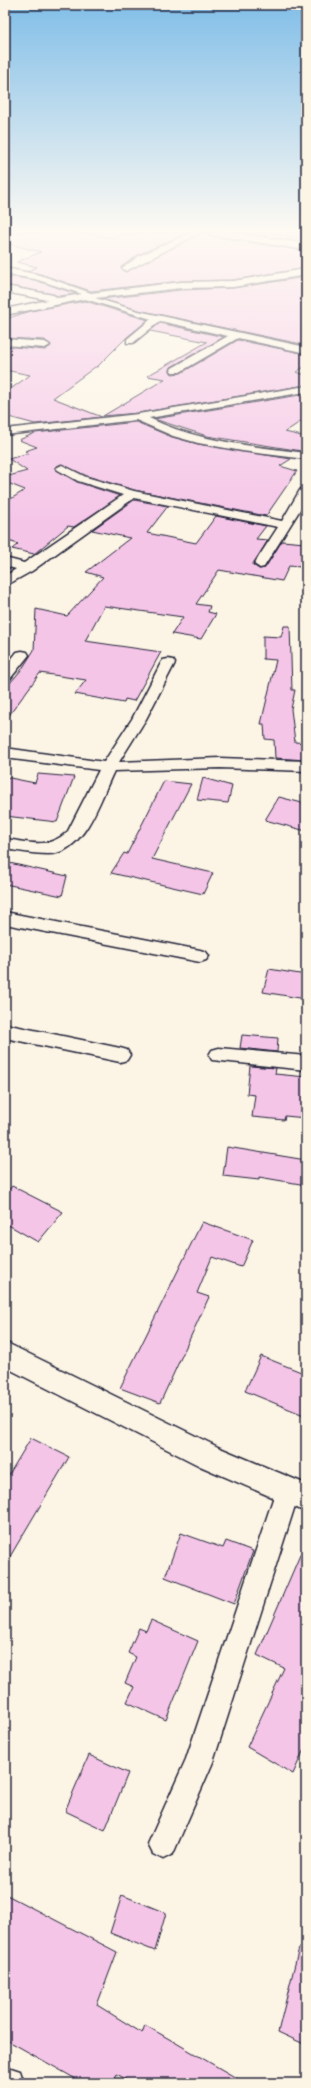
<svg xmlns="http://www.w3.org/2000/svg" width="311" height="2088" viewBox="0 0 311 2088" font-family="'Shantell Sans',sans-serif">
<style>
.building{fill:#f5c5e8;stroke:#22223b}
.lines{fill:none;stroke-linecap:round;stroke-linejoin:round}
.minor-casing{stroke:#22223b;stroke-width:3}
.tertiary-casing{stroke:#22223b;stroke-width:3}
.minor{fill:#fcf5e5;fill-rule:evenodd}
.tertiary{fill:#fcf5e5;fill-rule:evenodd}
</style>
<rect width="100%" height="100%" fill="#fcf5e5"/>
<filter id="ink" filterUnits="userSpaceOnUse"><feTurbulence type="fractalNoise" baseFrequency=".025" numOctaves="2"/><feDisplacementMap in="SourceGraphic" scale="8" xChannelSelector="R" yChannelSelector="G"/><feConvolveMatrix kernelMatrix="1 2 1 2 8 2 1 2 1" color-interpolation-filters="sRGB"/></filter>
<g filter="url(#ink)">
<g class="building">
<path d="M 5,232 L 75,232 L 116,238 L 122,234 L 130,235 L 135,232 L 189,232 L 138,255 L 121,267 L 125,272 L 203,232 L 212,236 L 306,251 L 306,268 L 233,280 L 181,281 L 91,291 L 40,274 L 28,271 L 37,267 L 17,262 L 41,252 L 5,243 Z"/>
<path d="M 237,232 L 265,232 L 306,239 L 306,242 Z"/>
<path d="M 13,277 L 35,280 L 76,294 L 58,296 L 53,294 L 5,285 L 5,280 Z"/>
<path d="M 306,277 L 306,345 L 138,310 L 102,299 L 181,290 L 233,288 Z"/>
<path d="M 85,301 L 148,320 L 126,338 L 97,367 L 95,367 L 53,398 L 102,417 L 35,424 L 5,416 L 5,393 L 30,375 L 5,370 L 5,346 L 45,350 L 51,346 L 45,340 L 5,338 L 5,319 L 31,311 Z"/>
<path d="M 160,323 L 224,337 L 171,367 L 170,371 L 172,374 L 181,373 L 238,340 L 306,354 L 306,366 L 296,372 L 306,375 L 306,385 L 138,413 L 103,416 L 165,379 L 147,376 L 207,342 L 150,331 Z"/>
<path d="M 306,394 L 306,418 L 285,432 L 306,437 L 306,448 L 302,451 L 207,436 L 154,419 Z"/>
<path d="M 136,422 L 172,437 L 198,444 L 291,459 L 280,466 L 297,471 L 266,516 L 134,490 L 87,476 L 61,464 L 55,467 L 55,469 L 77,482 L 120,496 L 74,527 L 68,526 L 34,554 L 12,549 L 18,544 L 5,540 L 5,500 L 9,500 L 25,490 L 5,482 L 5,477 L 27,471 L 9,459 L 28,453 L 25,451 L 37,447 L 19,440 L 35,433 Z"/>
<path d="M 134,500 L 168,506 L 147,533 L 196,543 L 216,516 L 266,526 L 256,539 L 268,540 L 253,565 L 259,569 L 265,568 L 282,541 L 305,543 L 301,567 L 289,566 L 282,581 L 219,570 L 196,604 L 210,606 L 208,612 L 216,614 L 201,639 L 172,634 L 183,617 L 104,606 L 85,641 L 161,652 L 134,701 L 125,699 L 124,703 L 75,694 L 86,680 L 40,673 L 5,721 L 5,689 L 22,669 L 34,650 L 36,609 L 67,616 L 103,577 L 86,572 L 130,538 L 92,530 Z"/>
<path d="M 284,626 L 290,626 L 292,690 L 295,690 L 291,709 L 295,742 L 306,743 L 306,760 L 275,758 L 274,740 L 265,739 L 264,724 L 261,724 L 276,660 L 263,659 L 263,636 L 281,637 Z"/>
<path d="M 38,774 L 74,777 L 57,822 L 5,816 L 5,777 L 35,783 Z"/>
<path d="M 203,778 L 232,786 L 228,803 L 197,800 Z"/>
<path d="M 164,781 L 191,784 L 152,859 L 213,873 L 203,894 L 111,873 L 124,853 L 127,854 Z"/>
<path d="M 279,797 L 306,804 L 306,831 L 265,820 Z"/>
<path d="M 5,862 L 67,876 L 62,896 L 5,884 Z"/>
<path d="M 269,969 L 306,975 L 306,999 L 263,992 Z"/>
<path d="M 242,1035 L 278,1038 L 277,1052 L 240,1048 Z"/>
<path d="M 250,1066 L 276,1068 L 275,1074 L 306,1077 L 306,1118 L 285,1116 L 284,1120 L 252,1117 L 255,1095 L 247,1094 Z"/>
<path d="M 227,1147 L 306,1160 L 306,1185 L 259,1177 L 259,1180 L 223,1176 Z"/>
<path d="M 12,1186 L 63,1212 L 38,1242 L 5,1223 L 5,1194 Z"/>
<path d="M 202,1222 L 253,1240 L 241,1267 L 212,1257 L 197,1293 L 209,1297 L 160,1403 L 120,1388 Z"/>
<path d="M 261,1356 L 306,1374 L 306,1416 L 245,1391 Z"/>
<path d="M 31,1438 L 69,1457 L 5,1565 L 5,1481 Z"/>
<path d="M 181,1533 L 223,1548 L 226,1541 L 253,1551 L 234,1604 L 165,1577 Z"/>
<path d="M 306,1541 L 306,1745 L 293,1774 L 247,1747 L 284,1668 L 257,1655 Z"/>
<path d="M 151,1620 L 198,1641 L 166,1720 L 127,1702 L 134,1687 L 125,1683 L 136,1657 L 128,1653 L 139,1628 L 146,1631 Z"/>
<path d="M 89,1755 L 128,1773 L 105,1830 L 65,1811 Z"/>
<path d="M 5,1894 L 117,1952 L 97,2005 L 142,2033 L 145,2025 L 245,2083 L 132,2083 L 117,2074 L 113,2083 L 83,2083 L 5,2039 Z"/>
<path d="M 122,1895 L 166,1913 L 155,1951 L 110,1933 Z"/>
<path d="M 299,1948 L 306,1949 L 306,2045 L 278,2032 Z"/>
</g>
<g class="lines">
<g class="minor-casing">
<g id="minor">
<path d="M 192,232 L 202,232 L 126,271 L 122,268 L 139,256 Z"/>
<path d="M 5,268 L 40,275 L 91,293 L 181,282 L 233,281 L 306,269 L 306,275 L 233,287 L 181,288 L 95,298 L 138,311 L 306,347 L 306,353 L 238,338 L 180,372 L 172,372 L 171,370 L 172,368 L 228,336 L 160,321 L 133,343 L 127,343 L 127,339 L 151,319 L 85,299 L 5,315 L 5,309 L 48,300 L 5,292 L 5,286 L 53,295 L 58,298 L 82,294 L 35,279 L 5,274 Z"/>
<path d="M 5,339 L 45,342 L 50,345 L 45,348 L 5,345 Z"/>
<path d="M 306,386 L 306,392 L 149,418 C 198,442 253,446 306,453 L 306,459 L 242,451 L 198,443 L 173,436 L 136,420 L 5,435 L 5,429 L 138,414 Z"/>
<path d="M 62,465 L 86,477 L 134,491 L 282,521 L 300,490 L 306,486 L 306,500 L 264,567 L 260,568 L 254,564 L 278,527 L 134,498 L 32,571 L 5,586 L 5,576 L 16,569 L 5,566 L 5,558 L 24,563 L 123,495 L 78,481 L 58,470 L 56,468 Z"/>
<path d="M 22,651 L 27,652 L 29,655 L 10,679 L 5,680 L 5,667 L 17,652 Z"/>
<path d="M 168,659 L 173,660 L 175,663 L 146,719 L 119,762 L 220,758 L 306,761 L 306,771 L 220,768 L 114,771 C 100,799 85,854 48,854 C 34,854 19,851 5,849 L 5,839 C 30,842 48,850 68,831 L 99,770 L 5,758 L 5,748 L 104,762 L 132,719 L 161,663 L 163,660 Z"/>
<path d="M 5,912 L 200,950 L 206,952 L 209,956 L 206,960 L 200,962 L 5,924 Z"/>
<path d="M 5,1024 L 120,1048 L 127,1050 L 130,1055 L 127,1060 L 120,1062 L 5,1038 Z"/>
<path d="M 219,1048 L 306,1056 L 306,1070 L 212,1060 L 209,1055 L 212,1050 Z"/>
<path d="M 288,1478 L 297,1482 L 300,1490 L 213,1762 L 173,1854 L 163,1859 L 153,1854 L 148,1844 L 186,1759 L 276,1490 L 279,1482 Z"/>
<path d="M 5,2066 L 20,2071 L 24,2083 L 5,2083 Z"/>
</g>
</g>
<g class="tertiary-casing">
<g id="tertiary">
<path d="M 207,232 L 229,232 L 306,244 L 306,250 L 212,235 Z"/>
<path d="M 5,1342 L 220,1448 L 306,1484 L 306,1512 L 200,1466 L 5,1367 Z"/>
</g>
</g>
<use href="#minor" class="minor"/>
<use href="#tertiary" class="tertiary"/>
</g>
</g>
<linearGradient id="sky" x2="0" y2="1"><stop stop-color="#81bee8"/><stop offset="0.44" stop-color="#fefaf3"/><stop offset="1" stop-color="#fefaf3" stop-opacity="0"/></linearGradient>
<rect width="311" height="524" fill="url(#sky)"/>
<rect width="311" height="2088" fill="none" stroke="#fcf5e5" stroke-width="20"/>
<rect x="10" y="10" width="291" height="2068" fill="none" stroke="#22223b" stroke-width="1.5" filter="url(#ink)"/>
</svg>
